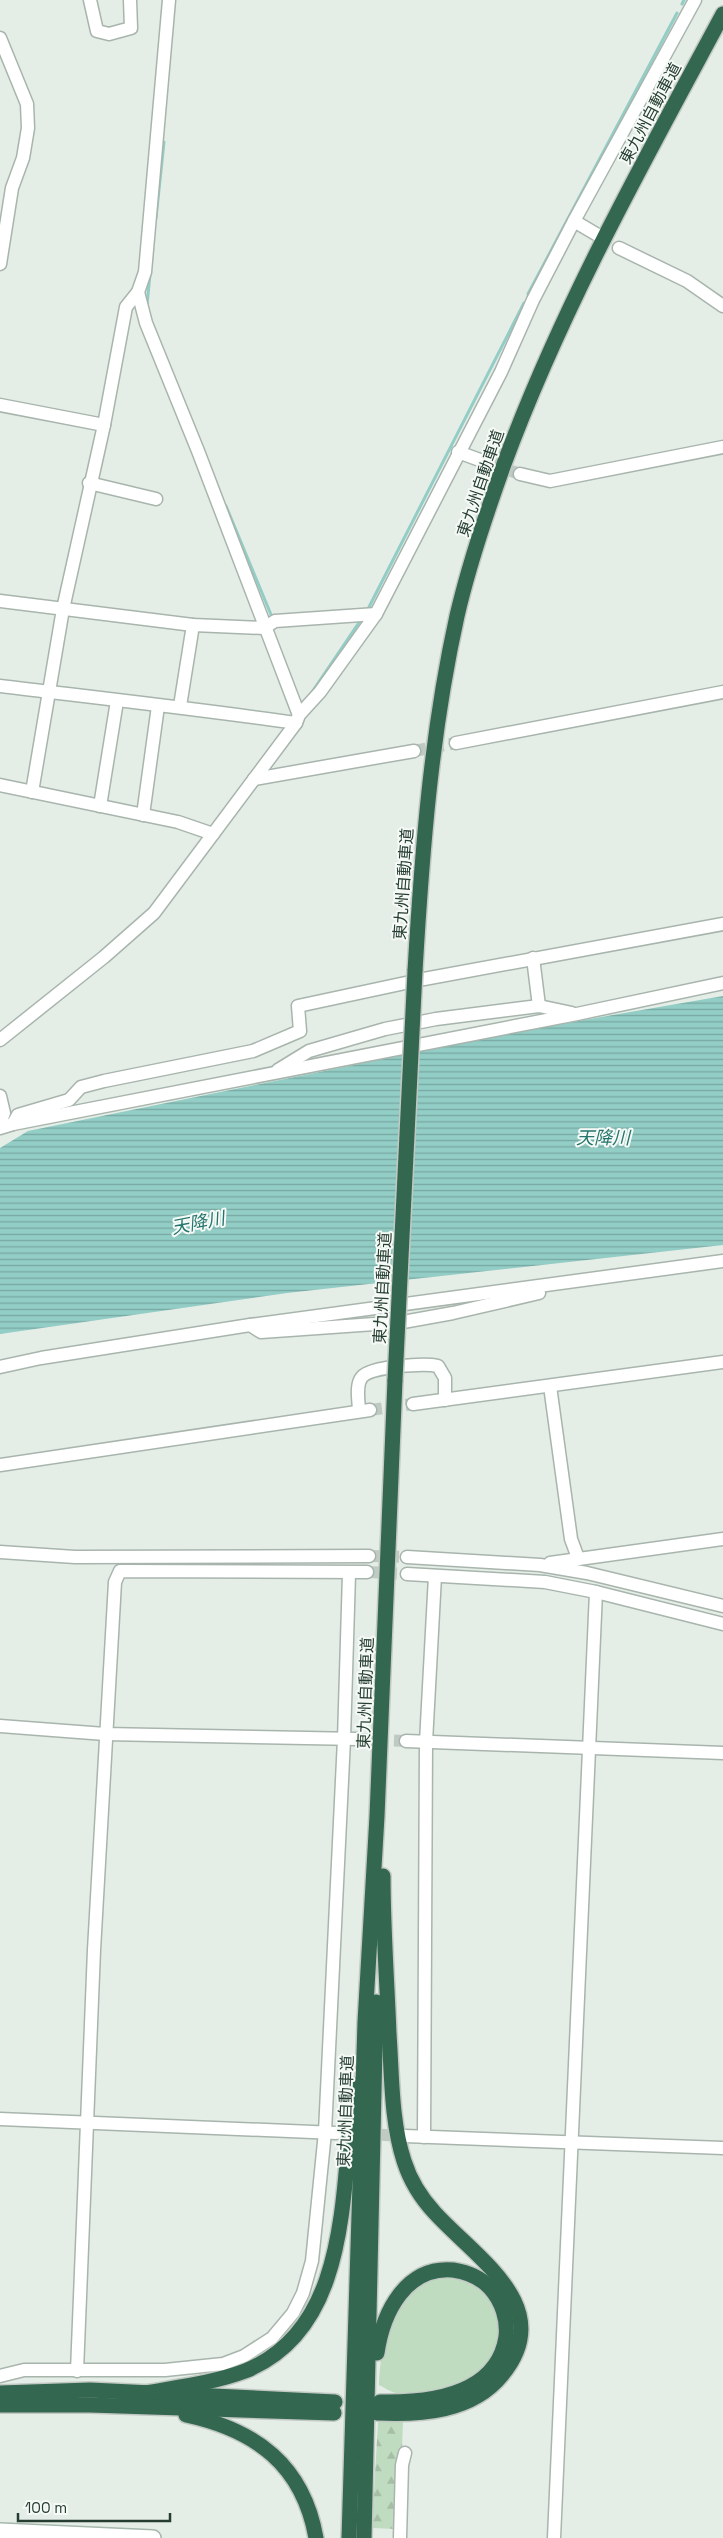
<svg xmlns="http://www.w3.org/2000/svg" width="723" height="2538" viewBox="0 0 723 2538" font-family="'Space Grotesk','Noto Sans JP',sans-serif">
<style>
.green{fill:#c0dcc0}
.forest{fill:url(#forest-firs)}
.water{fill:url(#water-rules)}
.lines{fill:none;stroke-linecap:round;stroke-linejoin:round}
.stream{stroke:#92cdc6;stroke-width:3}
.street-tunnel{stroke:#bfcac3;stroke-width:12;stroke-dasharray:12 6;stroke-linecap:butt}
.street-casing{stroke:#a8b5ad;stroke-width:15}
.secondary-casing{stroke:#a4b8ac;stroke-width:18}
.highway-casing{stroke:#c2c9c5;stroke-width:18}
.street{stroke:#fff;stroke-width:12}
.secondary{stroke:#fff;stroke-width:15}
.highway{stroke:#34674f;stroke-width:15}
.highway-bridge-casing{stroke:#c2c9c5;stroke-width:18;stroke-linecap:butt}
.highway-bridge{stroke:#34674f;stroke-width:15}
.labels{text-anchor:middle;stroke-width:4;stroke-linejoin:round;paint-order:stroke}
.street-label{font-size:16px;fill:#263e31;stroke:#f6faf7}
.water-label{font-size:18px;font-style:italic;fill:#24756c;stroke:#f6faf7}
</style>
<defs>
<pattern id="forest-firs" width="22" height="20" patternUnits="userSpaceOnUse" patternTransform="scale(1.25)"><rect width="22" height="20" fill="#c0dcc0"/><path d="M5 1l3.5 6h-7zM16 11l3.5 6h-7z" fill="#a5bea5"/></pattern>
<pattern id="water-rules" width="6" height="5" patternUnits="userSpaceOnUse" patternTransform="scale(1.25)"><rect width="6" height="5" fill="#92cdc6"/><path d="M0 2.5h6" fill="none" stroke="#77a8a1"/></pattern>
</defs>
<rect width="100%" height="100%" fill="#e5ede7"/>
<path class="green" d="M 448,2276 C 466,2278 483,2286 492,2302 C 520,2354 465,2391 419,2393 C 411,2394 403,2395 396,2393 C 390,2392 384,2387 379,2385 C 380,2356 386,2319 406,2296 C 416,2284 433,2280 448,2276 Z"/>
<path class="forest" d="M 378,2422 L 403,2422 L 402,2449 L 399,2450 L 395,2529 L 372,2528 Z"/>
<path class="water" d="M 723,996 L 723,1245 L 287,1293 L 0,1334 L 0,1148 L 28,1131 L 526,1030 Z"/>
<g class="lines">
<g class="stream">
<path d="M 682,4 L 684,0"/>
<path d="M 156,218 L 164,142"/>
<path d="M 528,294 L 677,13"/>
<path d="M 147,305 L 150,274"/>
<path d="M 226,506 L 272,617"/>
<path d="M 369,607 L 524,303"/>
<path d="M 310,695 L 360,621"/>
</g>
<g class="street-tunnel">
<path d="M 488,463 L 520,474"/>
<path d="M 414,751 L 456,743"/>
<path d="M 370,1410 L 413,1404"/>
<path d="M 369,1556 L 407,1557"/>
<path d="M 367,1572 L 407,1574"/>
<path d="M 358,1739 L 406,1741"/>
<path d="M 363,2134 L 405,2136"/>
</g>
<g class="street-casing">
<g id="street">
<path d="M 90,0 L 97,31 L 109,34 L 131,28 L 130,0"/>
<path d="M 0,38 L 27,104 L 28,128 L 23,158 L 12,188 L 0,264"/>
<path d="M 574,221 L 596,234"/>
<path d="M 619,248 L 687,281 L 723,306"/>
<path d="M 138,292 L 146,323 L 198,451 L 299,715"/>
<path d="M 0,405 L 104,425"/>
<path d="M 458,452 L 488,463"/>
<path d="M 520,474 L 550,481 L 723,447"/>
<path d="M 89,483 L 156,499"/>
<path d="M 0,601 L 193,625 L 264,628 L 275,621 L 376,614"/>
<path d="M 0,686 C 99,698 197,709 296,723"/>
<path d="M 180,706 L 193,625"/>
<path d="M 456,743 L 723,692"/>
<path d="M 254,779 L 414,751"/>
<path d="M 0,785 L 178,822 L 213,834"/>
<path d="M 32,792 L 63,609 L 104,425 L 126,307 L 138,292 L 145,272 L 169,0"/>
<path d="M 100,806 L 117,701"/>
<path d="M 143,815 L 158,706"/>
<path d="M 533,958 L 539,1006"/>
<path d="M 0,1040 L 104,957 L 154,913 L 296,723 L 299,715 L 320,692 L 376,614 L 501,372 L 533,300 L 574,221 L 695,0"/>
<path d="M 278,1070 L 309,1051 L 385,1029 L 436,1019 L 539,1006 L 572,1013"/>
<path d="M 0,1096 L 4,1113 L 0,1124"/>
<path d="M 13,1124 L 18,1115 L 69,1100 L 81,1087 L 104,1081 L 253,1051 L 300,1031 L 298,1006 L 424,979 L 723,924"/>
<path d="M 0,1128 L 13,1124 L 577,1014 L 723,983"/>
<path d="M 250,1325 L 261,1332 L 403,1322 L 453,1313 L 539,1293"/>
<path d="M 0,1367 L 41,1358 L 250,1325 L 723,1261"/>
<path d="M 550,1386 L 571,1539 L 578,1558"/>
<path d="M 413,1404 L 723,1362"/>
<path d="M 359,1411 C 359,1402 355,1385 362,1377 C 371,1366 425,1363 438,1366 L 445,1378 L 445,1400"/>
<path d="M 0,1465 L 370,1410"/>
<path d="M 0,1552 L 75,1557 L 369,1556"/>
<path d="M 407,1557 L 540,1565 L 587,1573 L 723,1606"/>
<path d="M 550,1563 L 723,1539"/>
<path d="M 407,1574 L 545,1582 L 596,1592 L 723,1624"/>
<path d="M 0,1726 L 105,1734 L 358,1739"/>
<path d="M 406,1741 L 723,1753"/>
<path d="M 0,2119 L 336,2133"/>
<path d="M 405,2136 L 723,2148"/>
<path d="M 424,2137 L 426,1742 L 435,1576"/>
<path d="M 77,2371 L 94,1950 L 115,1582 L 120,1571 L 367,1572"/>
<path d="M 0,2376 L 24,2370 L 165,2370 L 223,2364 L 244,2356 L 272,2338 L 293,2313 L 303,2293 L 312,2261 L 325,2132 L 344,1739 L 349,1574"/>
<path d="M 400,2538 L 402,2465 L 405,2453"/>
<path d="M 554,2538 L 596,1592"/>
</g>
</g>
<g class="secondary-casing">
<path id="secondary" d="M 0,2531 L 153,2538"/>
</g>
<g class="highway-casing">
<g id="highway">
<path d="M 415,971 C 422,852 431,733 457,616 C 469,564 486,514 504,464 C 562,307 644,161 723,14"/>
<path d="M 377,2353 C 383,2312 406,2266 453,2270 C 467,2272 481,2278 490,2288 C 502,2301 508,2320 506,2337 C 497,2396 427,2403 380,2402"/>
<path d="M 0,2393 L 90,2390 L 335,2402"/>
<path d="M 145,2393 C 178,2387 213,2383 245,2371 C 355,2327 340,2180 355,2085"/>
<path d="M 0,2405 L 90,2405 L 334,2413"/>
<path d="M 377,2413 C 421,2415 472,2412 502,2375 C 558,2307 476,2258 435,2213 C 421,2198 410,2180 404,2161 C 391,2121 392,2076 389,2034 C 387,1981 383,1929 383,1876"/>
<path d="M 186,2415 C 256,2430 303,2465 316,2538"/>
<path d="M 349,2538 L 365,2022 L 377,1816 L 395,1380"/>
<path d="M 364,2538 L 376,2002"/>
</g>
</g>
<use href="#street" class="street"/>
<use href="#secondary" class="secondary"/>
<use href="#highway" class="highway"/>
<g class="highway-bridge-casing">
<path id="highway-bridge" d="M 395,1380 L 415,971"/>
</g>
<use href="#highway-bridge" class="highway-bridge"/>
</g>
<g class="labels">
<g class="street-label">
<text transform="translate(650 113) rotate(-62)" y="6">東九州自動車道</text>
<text transform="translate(480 483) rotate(-71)" y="6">東九州自動車道</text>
<text transform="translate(403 884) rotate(-86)" y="6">東九州自動車道</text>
<text transform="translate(382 1288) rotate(-87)" y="6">東九州自動車道</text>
<text transform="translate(365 1693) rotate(-88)" y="6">東九州自動車道</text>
<text transform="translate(345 2111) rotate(-88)" y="6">東九州自動車道</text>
</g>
<g class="water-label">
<text x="603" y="1144">天降川</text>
<text transform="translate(198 1223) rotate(-11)" y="6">天降川</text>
</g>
</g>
<path d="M18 2513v8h152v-8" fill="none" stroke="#263e31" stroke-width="2.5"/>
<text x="25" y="2513" font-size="15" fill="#263e31" stroke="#f6faf7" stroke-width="4" paint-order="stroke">100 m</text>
</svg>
